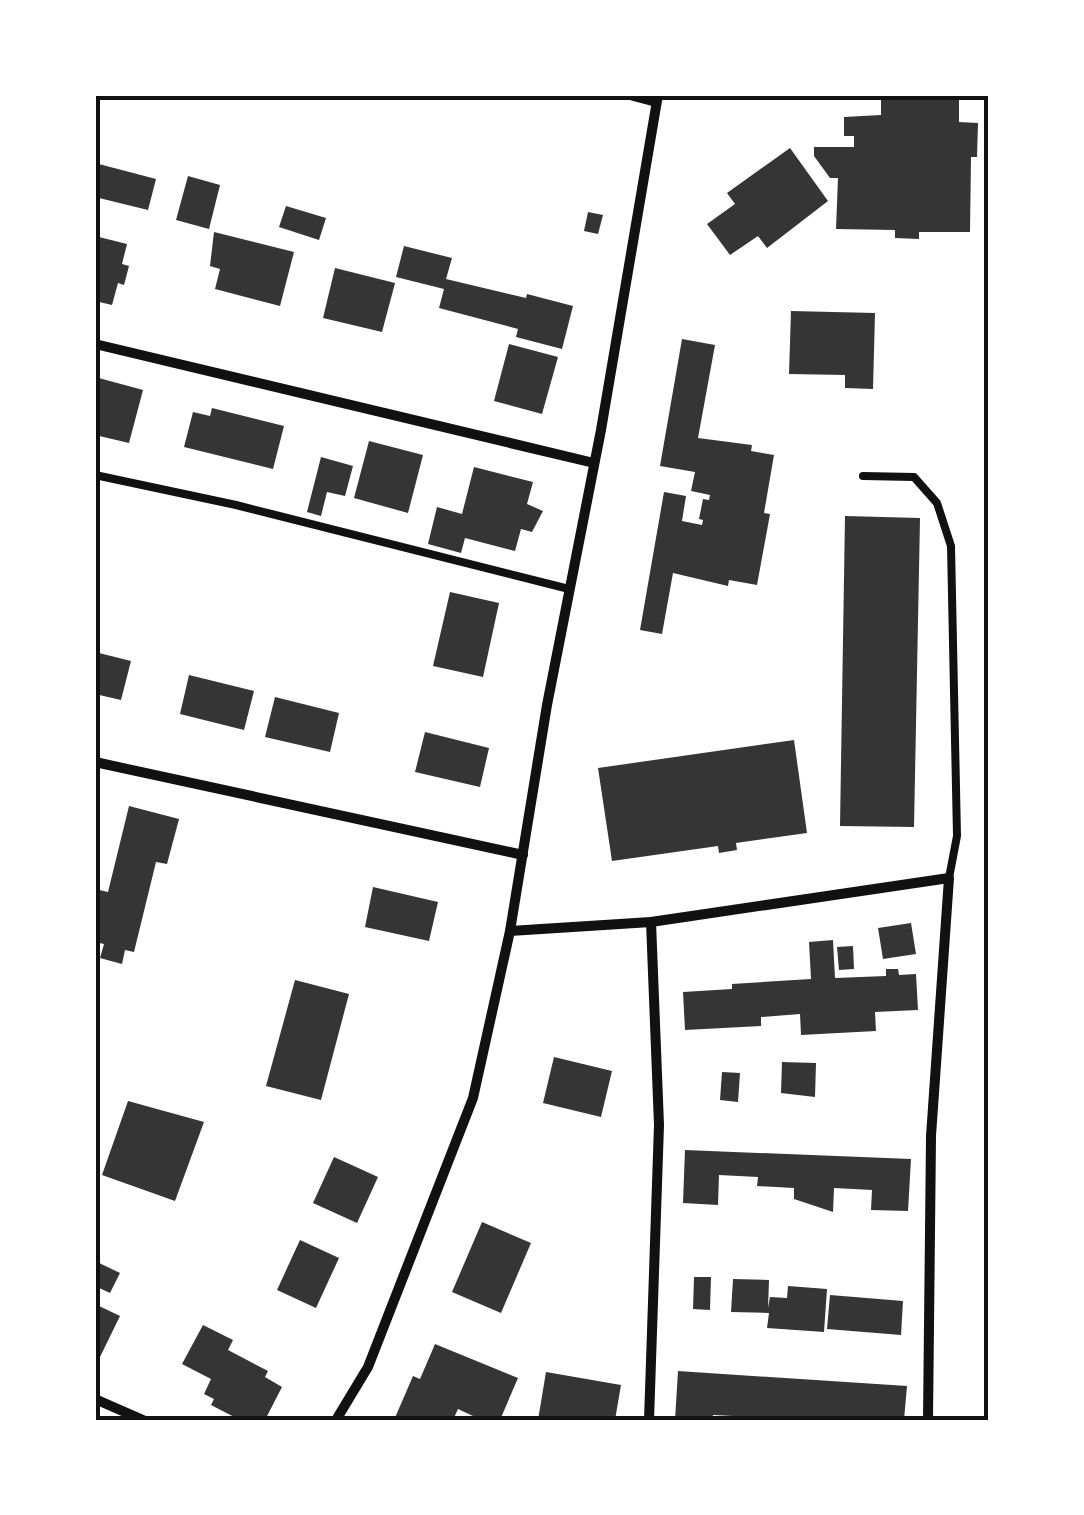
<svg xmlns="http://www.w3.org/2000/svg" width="1084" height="1515" viewBox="0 0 1084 1515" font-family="'Space Grotesk',sans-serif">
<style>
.building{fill:#353535}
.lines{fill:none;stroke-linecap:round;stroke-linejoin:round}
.service{stroke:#111;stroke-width:8}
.minor{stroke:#111;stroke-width:10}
.neatline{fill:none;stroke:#111;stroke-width:4}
</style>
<rect width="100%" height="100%" fill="#fff"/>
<g class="building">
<path d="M 881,95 L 959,95 L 959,122 L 978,123 L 977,157 L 971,157 L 970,232 L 919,232 L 919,239 L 895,238 L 895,230 L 836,229 L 838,178 L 830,178 L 814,156 L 814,147 L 854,147 L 854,136 L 844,136 L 844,117 L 881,115 Z"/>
<path d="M 790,148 L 828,201 L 767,248 L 758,236 L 730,255 L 707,224 L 735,204 L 727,193 Z"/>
<path d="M 95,163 L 156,179 L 148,210 L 95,197 Z"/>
<path d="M 188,176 L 220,185 L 209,229 L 176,220 Z"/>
<path d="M 286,206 L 326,218 L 319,240 L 279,227 Z"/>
<path d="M 588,212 L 603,215 L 598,234 L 584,231 Z"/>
<path d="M 214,232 L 294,252 L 280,306 L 215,289 L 220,269 L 210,266 Z"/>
<path d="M 95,236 L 127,244 L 122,264 L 129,266 L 124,285 L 118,283 L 112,305 L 95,301 Z"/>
<path d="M 404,246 L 452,258 L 446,279 L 526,298 L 527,294 L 573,306 L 562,349 L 516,337 L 518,329 L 439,308 L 444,289 L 396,277 Z"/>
<path d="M 335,268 L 395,283 L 382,332 L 323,318 Z"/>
<path d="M 791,311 L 875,313 L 873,389 L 845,388 L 845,375 L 789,374 Z"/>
<path d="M 682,339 L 715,345 L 698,438 L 752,445 L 751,451 L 774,455 L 764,513 L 770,514 L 757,585 L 729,580 L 728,586 L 673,573 L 662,634 L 640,630 L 664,492 L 686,496 L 682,521 L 702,525 L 703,520 L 699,519 L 703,499 L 709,500 L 710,495 L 691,491 L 695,472 L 660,466 Z"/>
<path d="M 509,344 L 558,357 L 542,414 L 494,401 Z"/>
<path d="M 95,377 L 143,390 L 129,443 L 95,435 Z"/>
<path d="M 212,408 L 284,426 L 273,469 L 184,447 L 193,412 L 210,416 Z"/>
<path d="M 369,441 L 423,455 L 408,513 L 354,498 Z"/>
<path d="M 321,457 L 353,466 L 345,496 L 327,492 L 321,516 L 307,512 Z"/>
<path d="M 474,467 L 533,482 L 527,504 L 543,511 L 532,532 L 521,529 L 515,551 L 465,538 L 461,553 L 428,544 L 437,507 L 462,514 Z"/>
<path d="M 845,516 L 920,518 L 914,827 L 840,826 Z"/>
<path d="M 450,592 L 499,603 L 483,677 L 433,666 Z"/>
<path d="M 95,652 L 131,661 L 121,700 L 95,694 Z"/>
<path d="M 189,675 L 254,691 L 244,730 L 180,714 Z"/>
<path d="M 275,697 L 339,713 L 330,752 L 265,737 Z"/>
<path d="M 425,732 L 489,748 L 480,787 L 415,772 Z"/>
<path d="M 794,740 L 807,833 L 736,843 L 737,850 L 719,853 L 718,846 L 612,861 L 598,768 Z"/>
<path d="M 129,806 L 179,819 L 167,864 L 156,862 L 134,952 L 125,950 L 122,964 L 100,958 L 104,944 L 95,942 L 95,889 L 108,892 Z"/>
<path d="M 373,887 L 438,902 L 429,941 L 365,927 Z"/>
<path d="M 911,923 L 916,954 L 883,959 L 878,928 Z"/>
<path d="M 833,940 L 835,978 L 886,976 L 886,969 L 898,969 L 899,975 L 916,974 L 918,1010 L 875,1012 L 876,1031 L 801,1035 L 800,1014 L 761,1017 L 761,1026 L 685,1030 L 683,992 L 732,989 L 732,984 L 811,979 L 809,942 Z"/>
<path d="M 853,946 L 854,969 L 839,970 L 837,947 Z"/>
<path d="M 295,980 L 349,994 L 321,1100 L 266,1086 Z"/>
<path d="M 554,1057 L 612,1071 L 601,1117 L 543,1103 Z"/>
<path d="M 782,1062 L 816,1063 L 815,1097 L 781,1093 Z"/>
<path d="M 722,1072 L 740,1073 L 738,1102 L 720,1100 Z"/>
<path d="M 128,1101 L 204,1122 L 175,1201 L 102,1175 Z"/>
<path d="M 685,1150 L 911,1159 L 908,1211 L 871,1210 L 872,1190 L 834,1188 L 833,1212 L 794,1199 L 794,1188 L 757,1186 L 758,1177 L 719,1175 L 718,1205 L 683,1203 Z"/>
<path d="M 334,1157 L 378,1177 L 357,1223 L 313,1203 Z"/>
<path d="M 482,1222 L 531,1243 L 501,1313 L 452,1292 Z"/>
<path d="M 300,1240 L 339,1258 L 316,1308 L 277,1290 Z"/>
<path d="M 95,1261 L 120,1273 L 110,1293 L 95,1286 Z"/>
<path d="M 694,1277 L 711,1277 L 710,1310 L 693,1309 Z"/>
<path d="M 733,1279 L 769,1280 L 768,1308 L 770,1297 L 787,1298 L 788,1286 L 827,1289 L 824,1332 L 767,1328 L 769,1313 L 731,1312 Z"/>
<path d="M 830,1295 L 903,1301 L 901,1335 L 827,1329 Z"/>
<path d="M 95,1304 L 120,1316 L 100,1357 L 95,1355 Z"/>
<path d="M 203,1325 L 233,1340 L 228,1350 L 268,1371 L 265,1377 L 282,1387 L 265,1420 L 240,1420 L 211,1405 L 214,1399 L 204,1394 L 211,1379 L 182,1364 Z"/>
<path d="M 435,1344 L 518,1378 L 500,1420 L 472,1420 L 473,1416 L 458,1409 L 453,1420 L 394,1420 L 413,1376 L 420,1379 Z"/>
<path d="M 678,1371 L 907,1386 L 904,1420 L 752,1420 L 752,1417 L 713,1415 L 712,1420 L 675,1420 Z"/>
<path d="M 546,1372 L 621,1385 L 615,1420 L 538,1420 Z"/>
</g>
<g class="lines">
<g class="service">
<path d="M 626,95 L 656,103"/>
<path d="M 95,475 L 236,505 L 569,589"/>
<path d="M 863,476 L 914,477 L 937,503 L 951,546 L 957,836 L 949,878"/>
</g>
<g class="minor">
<path d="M 95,344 L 594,463"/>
<path d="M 95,762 L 523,855"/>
<path d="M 510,931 L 651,922 L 949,878 L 931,1136 L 928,1420"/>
<path d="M 95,1399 L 143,1420"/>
<path d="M 336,1420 L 368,1367 L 473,1098 L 510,931 L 547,705 L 601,430 L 658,95"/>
<path d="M 649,1420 L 659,1125 L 651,922"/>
</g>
</g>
<rect width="1084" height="1515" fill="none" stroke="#ffffff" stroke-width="195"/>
<rect x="98" y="98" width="888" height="1320" class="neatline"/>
</svg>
